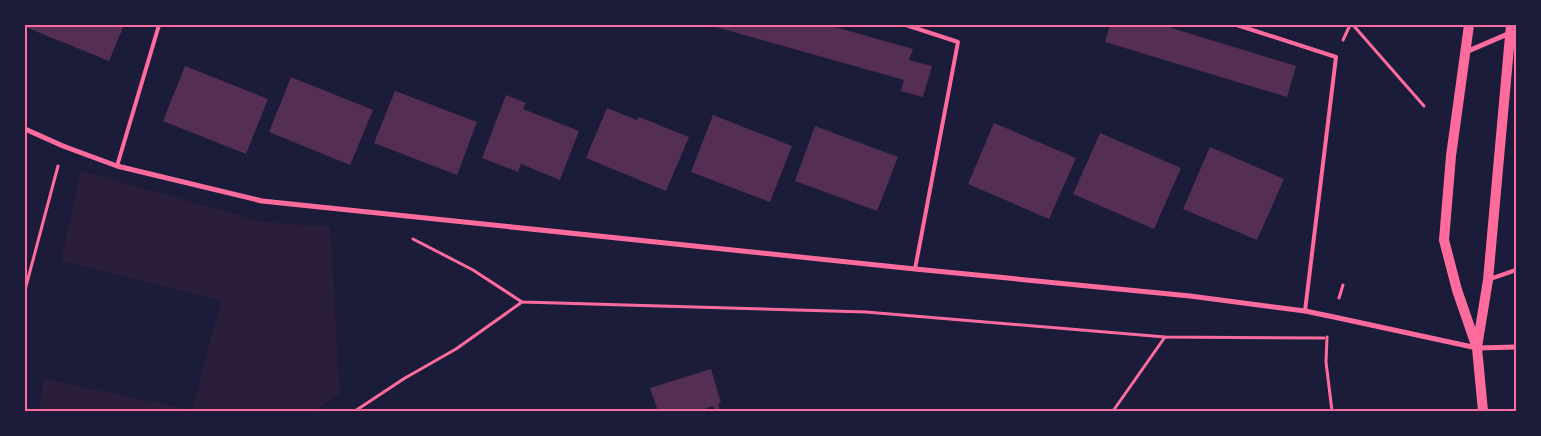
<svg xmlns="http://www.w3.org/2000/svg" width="1541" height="436" viewBox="0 0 1541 436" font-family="'DM Sans',sans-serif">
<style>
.green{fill:#2a1e3b}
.building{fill:#542f53}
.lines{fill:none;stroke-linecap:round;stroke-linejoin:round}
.path{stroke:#ff6b9d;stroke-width:3}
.service{stroke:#ff6b9d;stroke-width:4}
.minor{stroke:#ff6b9d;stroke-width:5}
.secondary{stroke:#ff6b9d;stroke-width:10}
.neatline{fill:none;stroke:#ff6b9d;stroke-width:2}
</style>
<rect width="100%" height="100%" fill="#1b1b3a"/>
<path class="green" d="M 81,171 L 263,222 L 330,227 L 340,394 L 313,411 L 38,411 L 44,379 L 192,410 L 221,301 L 61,261 Z"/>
<g class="building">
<path d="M 29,25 L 124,25 L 109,61 L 28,28 Z"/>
<path d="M 709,25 L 828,25 L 913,49 L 909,60 L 932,66 L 923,97 L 901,91 L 904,80 Z"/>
<path d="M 1110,25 L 1162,25 L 1296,66 L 1287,97 L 1105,42 Z"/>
<path d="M 185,66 L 268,99 L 246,154 L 163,121 Z"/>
<path d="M 291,77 L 373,110 L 350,165 L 269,132 Z"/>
<path d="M 395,91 L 477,122 L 457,175 L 374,143 Z"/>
<path d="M 506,95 L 526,103 L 523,109 L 579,131 L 560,180 L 521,164 L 518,172 L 482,158 Z"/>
<path d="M 607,108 L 637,120 L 639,117 L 689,137 L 666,191 L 586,158 Z"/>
<path d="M 713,115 L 792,146 L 770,202 L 691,172 Z"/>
<path d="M 994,123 L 1076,158 L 1049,219 L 968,184 Z"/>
<path d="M 815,126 L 898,157 L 877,211 L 795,181 Z"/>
<path d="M 1100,133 L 1181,168 L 1154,229 L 1073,194 Z"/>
<path d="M 1210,147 L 1284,179 L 1257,240 L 1183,209 Z"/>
<path d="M 711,369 L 721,403 L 718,404 L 720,411 L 715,411 L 713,406 L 699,411 L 658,411 L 650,388 Z"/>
</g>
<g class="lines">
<g class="path">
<path d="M 1353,25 L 1424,106"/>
<path d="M 1343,40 L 1350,25"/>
<path d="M 413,239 L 473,270 L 522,302 L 866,312 L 1165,337 L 1324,338"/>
<path d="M 25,290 L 58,166"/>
<path d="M 1339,298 L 1343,285"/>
<path d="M 1327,337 L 1326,362 L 1332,411"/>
<path d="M 355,411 L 405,378 L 456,349 L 522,302"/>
<path d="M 1113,411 L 1165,337"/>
</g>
<g class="service">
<path d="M 906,25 L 958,42 L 915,269"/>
<path d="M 1237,25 L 1336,57 L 1305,311"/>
<path d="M 117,166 L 159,25"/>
<path d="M 1490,279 L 1516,270"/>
</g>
<g class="minor">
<path d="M 1466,52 L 1510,33 L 1516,33"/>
<path d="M 25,129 L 63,146 L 117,166 L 262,201 L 915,269 L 1190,296 L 1305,311 L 1334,317 L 1477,348 L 1516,347"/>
</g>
<g class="secondary">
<path d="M 1469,25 L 1451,156 L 1444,240 L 1457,290 L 1477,348 L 1483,411"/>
<path d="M 1477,347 L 1488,280 L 1511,25"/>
</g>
</g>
<rect width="1541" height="436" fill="none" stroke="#1b1b3a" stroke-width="52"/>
<rect x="26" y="26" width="1489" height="384" class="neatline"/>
</svg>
